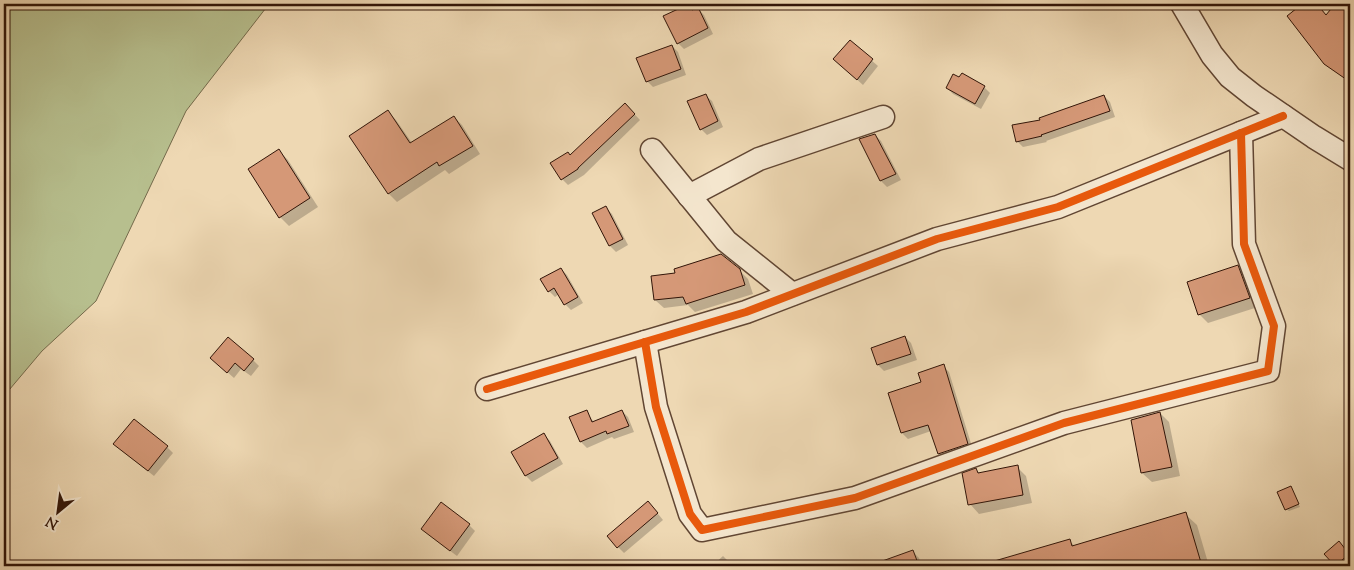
<svg xmlns="http://www.w3.org/2000/svg" width="1354" height="570" viewBox="0 0 1354 570" font-family="'Sorts Mill Goudy',serif">
<style>
.green{fill:#b7bf8e;stroke:#746a4b}
.shadow{fill:#0003}
.building{fill:#d59877;stroke:#321508}
.lines{fill:none;stroke-linecap:round;stroke-linejoin:round}
.minor-casing{stroke:#614633;stroke-width:25}
.minor{stroke:#f4e6ce;stroke-width:22}
.cycleway-casing{stroke:#f4e6ce;stroke-width:11}
.cycleway{stroke:#e8590c;stroke-width:8}
</style>
<rect width="100%" height="100%" fill="#eed8b3"/>
<filter id="stains"><feTurbulence type="fractalNoise" baseFrequency=".004" numOctaves="4"/><feColorMatrix values="0 0 0 0 .2 0 0 0 0 .09 0 0 0 0 .02 0 0 0 .5 -.17"/></filter>
<radialGradient id="worn" r=".72"><stop offset=".6" stop-color="#630" stop-opacity="0"/><stop offset="1" stop-color="#630" stop-opacity=".3"/></radialGradient>
<path class="green" d="M 4,4 L 269,4 L 186,111 L 96,301 L 42,351 L 4,396 Z"/>
<g class="shadow">
<path d="M 1304,4 L 1317,4 L 1326,16 L 1336,4 L 1350,4 L 1350,83 L 1325,63 L 1288,16 Z"/>
<path d="M 689,6 L 694,11 L 698,9 L 704,15 L 713,34 L 684,49 L 678,43 Z"/>
<path d="M 850,42 L 878,66 L 863,85 L 841,65 Z"/>
<path d="M 672,46 L 678,52 L 686,75 L 653,87 L 647,81 Z"/>
<path d="M 960,79 L 984,87 L 990,93 L 981,109 L 953,94 L 947,88 Z"/>
<path d="M 705,95 L 712,101 L 723,127 L 707,135 L 701,129 Z"/>
<path d="M 1104,96 L 1110,102 L 1115,117 L 1046,141 L 1047,142 L 1023,147 L 1017,141 L 1041,120 Z"/>
<path d="M 625,104 L 640,120 L 584,175 L 568,185 L 562,179 L 571,156 Z"/>
<path d="M 388,112 L 396,120 L 412,143 L 454,117 L 462,125 L 480,154 L 449,174 L 445,170 L 397,202 L 389,194 L 350,136 Z"/>
<path d="M 875,135 L 881,141 L 901,180 L 887,187 L 881,181 L 860,140 Z"/>
<path d="M 279,151 L 288,160 L 318,207 L 289,226 L 280,217 Z"/>
<path d="M 606,208 L 612,214 L 628,245 L 616,252 L 610,246 L 594,214 Z"/>
<path d="M 1237,266 L 1246,275 L 1258,307 L 1208,323 L 1199,314 Z"/>
<path d="M 561,269 L 567,275 L 583,303 L 571,310 L 565,304 L 559,294 L 555,297 L 549,291 Z"/>
<path d="M 739,270 L 748,279 L 753,294 L 695,312 L 688,305 L 664,308 L 655,300 Z"/>
<path d="M 905,337 L 911,343 L 917,360 L 884,371 L 878,365 Z"/>
<path d="M 253,360 L 259,366 L 251,376 L 241,369 L 234,378 L 218,364 Z"/>
<path d="M 943,366 L 949,372 L 973,450 L 945,460 L 939,454 L 931,431 L 908,439 L 902,433 L 890,393 L 923,383 Z"/>
<path d="M 622,411 L 628,417 L 634,432 L 614,439 L 612,437 L 587,448 L 581,442 L 571,418 L 586,412 L 594,422 Z"/>
<path d="M 1160,413 L 1169,422 L 1180,476 L 1152,482 L 1142,473 Z"/>
<path d="M 544,435 L 550,441 L 563,464 L 532,482 L 526,476 L 513,453 Z"/>
<path d="M 167,447 L 173,453 L 154,476 L 121,450 Z"/>
<path d="M 1017,467 L 1026,476 L 1032,503 L 979,514 L 970,504 L 976,470 L 980,474 Z"/>
<path d="M 1290,487 L 1300,507 L 1289,511 L 1286,509 Z"/>
<path d="M 654,509 L 663,520 L 624,553 L 618,547 Z"/>
<path d="M 1185,514 L 1197,525 L 1209,566 L 1006,566 L 1069,541 L 1075,546 Z"/>
<path d="M 469,525 L 475,531 L 457,556 L 429,535 Z"/>
<path d="M 1339,543 L 1350,556 L 1340,566 L 1338,566 L 1326,554 Z"/>
<path d="M 913,552 L 919,558 L 922,566 L 879,566 L 878,564 Z"/>
<path d="M 723,556 L 733,566 L 712,566 Z"/>
</g>
<g class="building">
<path d="M 689,4 L 692,10 L 698,7 L 708,28 L 677,44 L 663,16 Z"/>
<path d="M 1302,4 L 1317,4 L 1326,15 L 1335,4 L 1350,4 L 1350,82 L 1324,64 L 1287,16 Z"/>
<path d="M 850,40 L 873,59 L 857,80 L 833,59 Z"/>
<path d="M 672,45 L 681,69 L 646,82 L 636,58 Z"/>
<path d="M 962,73 L 985,86 L 975,104 L 946,88 L 953,74 L 959,77 Z"/>
<path d="M 706,94 L 718,121 L 700,130 L 687,101 Z"/>
<path d="M 1104,95 L 1110,111 L 1041,135 L 1042,136 L 1016,142 L 1012,125 L 1040,120 L 1039,118 Z"/>
<path d="M 625,103 L 635,114 L 578,168 L 578,169 L 561,180 L 550,163 L 568,152 L 570,155 Z"/>
<path d="M 388,110 L 410,143 L 454,116 L 473,146 L 439,166 L 437,162 L 388,194 L 349,136 Z"/>
<path d="M 875,134 L 896,174 L 880,181 L 859,139 Z"/>
<path d="M 279,149 L 310,198 L 279,218 L 248,169 Z"/>
<path d="M 606,206 L 623,239 L 609,246 L 592,213 Z"/>
<path d="M 721,254 L 740,269 L 745,285 L 686,304 L 683,297 L 654,300 L 651,276 L 675,273 L 674,269 Z"/>
<path d="M 1238,265 L 1250,298 L 1198,315 L 1187,282 Z"/>
<path d="M 561,268 L 578,297 L 564,305 L 554,288 L 548,292 L 540,279 Z"/>
<path d="M 905,336 L 911,354 L 877,365 L 871,348 Z"/>
<path d="M 228,337 L 254,359 L 244,371 L 235,363 L 227,373 L 210,358 Z"/>
<path d="M 944,364 L 968,444 L 938,454 L 928,425 L 901,433 L 888,393 L 921,382 L 918,373 Z"/>
<path d="M 587,410 L 592,422 L 622,410 L 629,426 L 607,434 L 606,431 L 580,442 L 569,417 Z"/>
<path d="M 1160,412 L 1172,467 L 1141,473 L 1131,420 Z"/>
<path d="M 134,419 L 168,446 L 148,471 L 113,444 Z"/>
<path d="M 544,433 L 558,458 L 525,476 L 511,452 Z"/>
<path d="M 1018,465 L 1023,495 L 968,505 L 962,473 L 976,468 L 978,473 Z"/>
<path d="M 1291,486 L 1299,504 L 1285,510 L 1277,492 Z"/>
<path d="M 648,501 L 658,513 L 617,548 L 607,536 Z"/>
<path d="M 441,502 L 470,524 L 450,551 L 421,529 Z"/>
<path d="M 1186,512 L 1202,566 L 992,566 L 991,562 L 1070,539 L 1072,546 Z"/>
<path d="M 1339,541 L 1349,554 L 1335,566 L 1324,554 Z"/>
<path d="M 913,550 L 919,566 L 875,566 L 874,564 Z"/>
</g>
<g class="lines">
<g class="minor-casing">
<g id="minor">
<path d="M 1182,4 L 1212,55 L 1230,77 L 1254,96 L 1314,137 L 1350,159"/>
<path d="M 652,150 L 726,241 L 792,294"/>
<path d="M 689,196 L 759,159 L 883,117"/>
<path d="M 645,342 L 656,407 L 690,514 L 702,530 L 855,498 L 1064,423 L 1268,371 L 1274,326 L 1244,244 L 1241,133"/>
<path d="M 487,389 L 746,312 L 937,239 L 1058,207 L 1283,116"/>
</g>
</g>
<use href="#minor" class="minor"/>
<g class="cycleway-casing">
<g id="cycleway">
<path d="M 645,342 L 656,407 L 690,514 L 702,530 L 855,498 L 1064,423 L 1268,371 L 1274,326 L 1244,244 L 1241,133"/>
<path d="M 487,389 L 746,312 L 937,239 L 1058,207 L 1283,116"/>
</g>
</g>
<use href="#cycleway" class="cycleway"/>
</g>
<rect width="1354" height="570" fill="none" stroke="#eed8b3" stroke-width="20"/>
<rect x="5" y="5" width="1344" height="560" fill="none" stroke="#321508" stroke-width="2.5"/>
<rect x="10" y="10" width="1334" height="550" fill="none" stroke="#321508"/>
<g transform="translate(58 512) rotate(209)" stroke="#f4e6ce" stroke-width="4" paint-order="stroke">
<path d="M0-4L9 19L0 12L-9 19Z" fill="#321508"/>
<text y="-8" font-size="14" font-weight="bold" text-anchor="middle" fill="#321508">N</text>
</g>
<rect width="100%" height="100%" filter="url(#stains)"/>
<rect width="100%" height="100%" fill="url(#worn)"/>
</svg>
